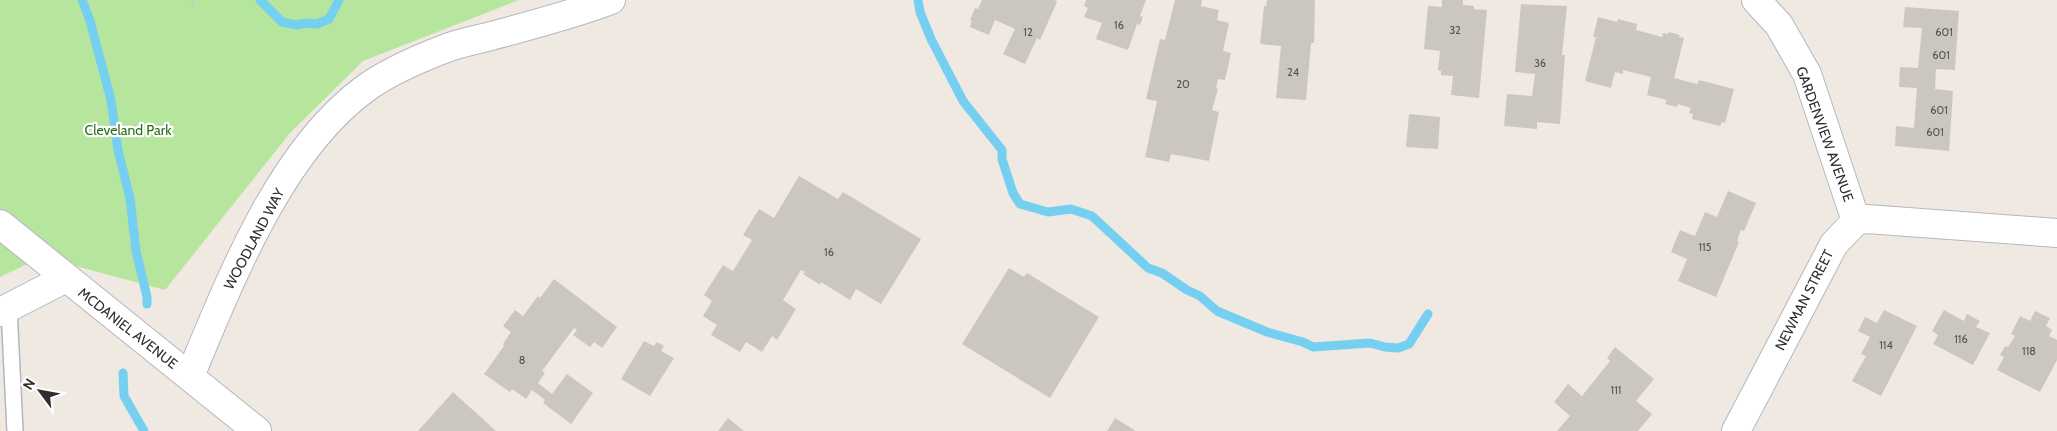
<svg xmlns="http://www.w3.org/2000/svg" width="2057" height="431" viewBox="0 0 2057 431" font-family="Cabin,sans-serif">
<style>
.green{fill:#b6e59e}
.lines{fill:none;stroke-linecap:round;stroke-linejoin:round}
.stream{stroke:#75cff0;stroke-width:9}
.building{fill:#cbc7bf}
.lane-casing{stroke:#b4b7c1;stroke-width:18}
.street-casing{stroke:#b4b7c1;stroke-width:30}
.secondary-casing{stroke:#b4b7c1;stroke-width:30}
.path{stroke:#c9c9c9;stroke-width:3;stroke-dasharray:4 2.5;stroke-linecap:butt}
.lane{stroke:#fff;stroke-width:15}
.street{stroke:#fff;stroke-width:28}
.secondary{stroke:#fff;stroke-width:28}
.labels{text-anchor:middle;stroke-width:4.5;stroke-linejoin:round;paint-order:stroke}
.number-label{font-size:11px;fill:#555452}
.park-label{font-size:14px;fill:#2c6e1b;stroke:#fff}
.street-label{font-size:14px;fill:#2e2e2e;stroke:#fff}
</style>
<rect width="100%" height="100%" fill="#efe9e1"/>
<path class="green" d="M 0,0 L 519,0 L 363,61 L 290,133 L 165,290 L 42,257 L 0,277 Z"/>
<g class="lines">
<g class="stream">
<path d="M 82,0 L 90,21 L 111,100 L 118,150 L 130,198 L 136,251 L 147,297 L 147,304"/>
<path d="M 260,0 L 282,22 L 297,25 L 306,23 L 317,24 L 329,19 L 339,0"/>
<path d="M 918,0 L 920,12 L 931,39 L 963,101 L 1002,150 L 1002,159 L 1013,193 L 1020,204 L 1048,212 L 1071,209 L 1092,216 L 1148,268 L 1162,273 L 1187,290 L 1200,296 L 1217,311 L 1267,332 L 1303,342 L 1313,347 L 1370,343 L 1385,347 L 1398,348 L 1409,344 L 1428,314"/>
<path d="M 123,373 L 124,396 L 144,431"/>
</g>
</g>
<g class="building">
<path d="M 982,0 L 1055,0 L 1057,2 L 1040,40 L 1037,38 L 1025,64 L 1003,54 L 1015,29 L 995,20 L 989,35 L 970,27 L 972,21 L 970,20 L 975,8 L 978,9 Z"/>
<path d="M 1086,0 L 1146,0 L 1140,16 L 1143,17 L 1140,25 L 1137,24 L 1128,50 L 1096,39 L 1102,23 L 1084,17 L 1088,8 L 1084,6 Z"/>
<path d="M 1175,0 L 1202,0 L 1201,6 L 1219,10 L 1217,20 L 1229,23 L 1223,51 L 1231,53 L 1225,80 L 1218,79 L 1216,88 L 1218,89 L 1212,110 L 1219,112 L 1209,161 L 1171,154 L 1169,162 L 1145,157 L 1157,101 L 1146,99 L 1160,39 L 1165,40 Z"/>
<path d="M 1267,0 L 1315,0 L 1314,43 L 1311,43 L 1306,100 L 1276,98 L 1281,46 L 1260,44 L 1264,6 L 1266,6 Z"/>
<path d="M 1442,0 L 1463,0 L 1463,5 L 1474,6 L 1474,9 L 1487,10 L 1479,98 L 1451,95 L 1453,76 L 1441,75 L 1441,71 L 1438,70 L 1440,51 L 1424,49 L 1428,6 L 1442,7 Z"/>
<path d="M 1521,4 L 1567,6 L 1562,55 L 1565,55 L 1560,124 L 1537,122 L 1537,129 L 1504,126 L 1507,94 L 1532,96 L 1535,74 L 1515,72 Z"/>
<path d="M 1905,7 L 1959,11 L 1955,70 L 1936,69 L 1935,89 L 1953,91 L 1949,151 L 1895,146 L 1896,126 L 1914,128 L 1917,88 L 1899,87 L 1900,67 L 1918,68 L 1922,28 L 1903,27 Z"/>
<path d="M 1598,17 L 1617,22 L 1618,19 L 1637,24 L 1636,30 L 1662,37 L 1663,33 L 1668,34 L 1669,32 L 1680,35 L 1679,37 L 1684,38 L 1674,78 L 1697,84 L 1699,80 L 1734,89 L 1725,123 L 1722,122 L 1720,126 L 1692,119 L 1693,114 L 1689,113 L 1691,108 L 1678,104 L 1677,107 L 1665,104 L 1667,100 L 1647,95 L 1651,77 L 1623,70 L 1623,74 L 1615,72 L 1611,88 L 1585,81 L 1596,37 L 1593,37 Z"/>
<path d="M 1409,114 L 1440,117 L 1438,149 L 1406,147 Z"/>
<path d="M 799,176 L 838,199 L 843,192 L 921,239 L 881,304 L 856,289 L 850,300 L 821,282 L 820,285 L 803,274 L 805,272 L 801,270 L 783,300 L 796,309 L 777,340 L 772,336 L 762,352 L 746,342 L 740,352 L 711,335 L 717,325 L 703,316 L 712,301 L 704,295 L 723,265 L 733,271 L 752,240 L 743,235 L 759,209 L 774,218 Z"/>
<path d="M 1728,191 L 1756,203 L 1744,231 L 1741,230 L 1737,241 L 1739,242 L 1716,297 L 1678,281 L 1687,259 L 1671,252 L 1680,230 L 1695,236 L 1705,212 L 1717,217 Z"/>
<path d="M 1009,268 L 1024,277 L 1027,273 L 1099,317 L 1050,398 L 962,344 Z"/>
<path d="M 554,279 L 617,327 L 602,348 L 594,342 L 590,347 L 573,335 L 577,330 L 574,328 L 542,371 L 545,373 L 538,383 L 552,394 L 567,374 L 593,393 L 571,424 L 543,403 L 545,400 L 532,390 L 526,399 L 512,389 L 510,392 L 484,374 L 504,346 L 503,344 L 511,332 L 503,326 L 515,310 L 523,316 L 538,296 L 540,298 Z"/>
<path d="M 1884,310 L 1917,326 L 1881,396 L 1852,381 L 1866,356 L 1861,354 L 1870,337 L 1858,331 L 1865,317 L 1877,323 Z"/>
<path d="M 1944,310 L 1964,321 L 1967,314 L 1980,321 L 1976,327 L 1990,333 L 1973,365 L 1933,344 L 1938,335 L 1932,331 Z"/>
<path d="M 2035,311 L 2050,318 L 2046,326 L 2052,330 L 2049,336 L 2057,340 L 2057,360 L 2040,392 L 1997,370 L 2004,357 L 2000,355 L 2005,346 L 2008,347 L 2015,336 L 2011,334 L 2020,316 L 2030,321 Z"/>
<path d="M 644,341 L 654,346 L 657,342 L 664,346 L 661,351 L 674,358 L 650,396 L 621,379 Z"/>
<path d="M 1615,347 L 1654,379 L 1636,401 L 1652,414 L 1638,431 L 1557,431 L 1570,416 L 1554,402 L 1568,384 L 1582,396 L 1610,361 L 1607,358 Z"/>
<path d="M 453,392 L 496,431 L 418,431 Z"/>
<path d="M 728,418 L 744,431 L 718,431 Z"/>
<path d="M 1115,418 L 1136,431 L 1107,431 Z"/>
</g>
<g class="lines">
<g class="lane-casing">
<path id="lane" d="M 9,308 L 15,431"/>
</g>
<g class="street-casing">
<g id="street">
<path d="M 1756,0 L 1779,25 L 1807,74 L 1856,221"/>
<path d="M 0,312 L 66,278"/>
<path d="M 190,376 C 230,281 280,150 366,88 C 388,72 418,59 444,49 C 459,43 476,40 491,36 C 531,25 572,15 611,0"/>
<path d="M 1736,431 L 1834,244 L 1856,221 L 1867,219 L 2057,233"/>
</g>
</g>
<g class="secondary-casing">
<path id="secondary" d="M 0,224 L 257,431"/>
</g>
<path class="path" d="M 192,7 L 194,0"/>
<use href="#lane" class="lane"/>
<use href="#street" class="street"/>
<use href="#secondary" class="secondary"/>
</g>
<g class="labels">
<g class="number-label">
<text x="1119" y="29">16</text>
<text x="1455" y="34">32</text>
<text x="1028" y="36">12</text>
<text x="1944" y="36">601</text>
<text x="1941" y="59">601</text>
<text x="1540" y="67">36</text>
<text x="1293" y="76">24</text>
<text x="1183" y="88">20</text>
<text x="1939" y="114">601</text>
<text x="1935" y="136">601</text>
<text x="1705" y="251">115</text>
<text x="829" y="256">16</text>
<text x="1961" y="343">116</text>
<text x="1886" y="349">114</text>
<text x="2029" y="355">118</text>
<text x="522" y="364">8</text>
<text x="1616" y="394">111</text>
</g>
<g class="park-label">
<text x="128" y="135">Cleveland Park</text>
</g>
<g class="street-label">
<text transform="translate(1825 134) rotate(70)" y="5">GARDENVIEW AVENUE</text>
<text transform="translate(254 239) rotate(-62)" y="5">WOODLAND WAY</text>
<text transform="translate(1804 300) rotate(-63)" y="5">NEWMAN STREET</text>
<text transform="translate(128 328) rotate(38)" y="5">MCDANIEL AVENUE</text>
</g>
</g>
<g transform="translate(40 391) rotate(302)" stroke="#ffffff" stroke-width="4" paint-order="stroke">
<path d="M0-4L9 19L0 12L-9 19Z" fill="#2e2e2e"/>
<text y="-8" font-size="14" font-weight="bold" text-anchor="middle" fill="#2e2e2e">N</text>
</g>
</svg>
